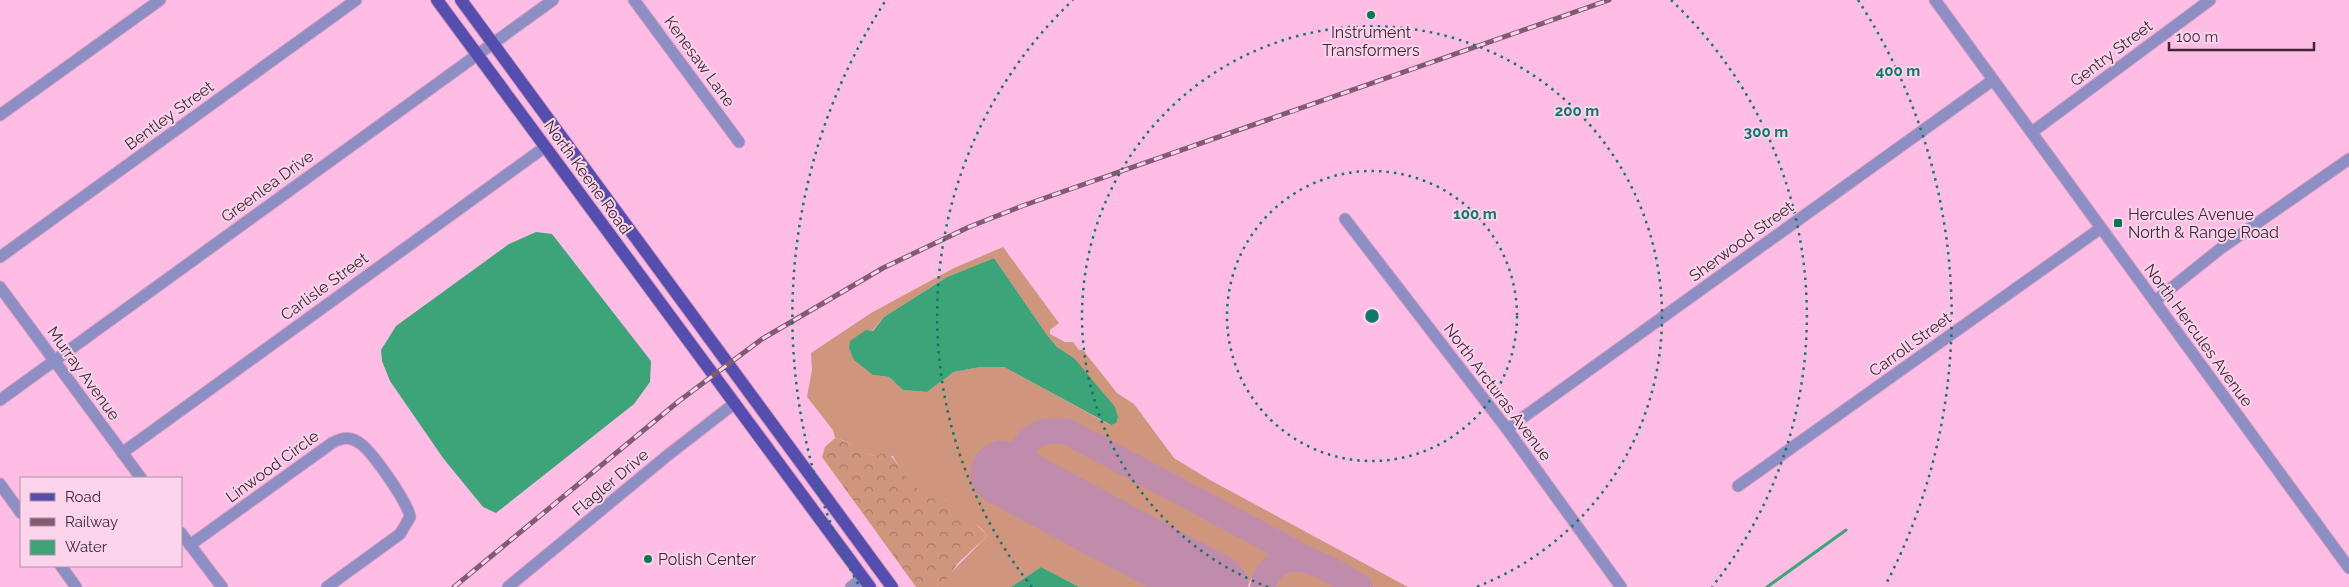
<svg xmlns="http://www.w3.org/2000/svg" width="2349" height="587" viewBox="0 0 2349 587" font-family="Raleway,sans-serif">
<style>
.grass{fill:#d0957d;fill-rule:evenodd}
.forest{fill:url(#forest-crowns)}
.water{fill:#3da479}
.lines{fill:none;stroke-linecap:round;stroke-linejoin:round}
.stream{stroke:#3da479;stroke-width:3}
.taxiway{stroke:#c08cac;stroke-width:26}
.runway{stroke:#c08cac;stroke-width:65}
.minor-casing{stroke:#d99fc2;stroke-width:13}
.major-casing{stroke:#d99fc2;stroke-width:14}
.minor{stroke:#8c8ec4;stroke-width:11}
.major{stroke:#554eaf;stroke-width:12}
.rail-casing{stroke:#825b72;stroke-width:5}
.rail{stroke:#fcd4eb;stroke-width:3;stroke-dasharray:9;stroke-linecap:butt}
.ring{fill:none;stroke:#0f766e;stroke-width:2.5;stroke-dasharray:2.5 5}
.poi-dot{fill:#087752;stroke:#fcd4eb;stroke-width:2}
.labels{text-anchor:middle;stroke-width:4;stroke-linejoin:round;paint-order:stroke}
.poi-label{font-size:16px;fill:#402736;stroke:#fcd4eb;text-anchor:start}
.street-label{font-size:16px;fill:#402736;stroke:#fcd4eb}
.centre{fill:#0f766e;stroke:#fcd4eb;stroke-width:2.5}
.ring-label{font-size:15px;text-anchor:middle;font-weight:bold;fill:#0f766e;stroke:#fcd4eb;stroke-width:4;stroke-linejoin:round;paint-order:stroke}
</style>
<defs>
<pattern id="forest-crowns" width="20" height="18" patternUnits="userSpaceOnUse" patternTransform="scale(1.25)"><rect width="20" height="18" fill="#d0957d"/><path d="M2 6a3 3 0 1 1 6 0M12 15a3 3 0 1 1 6 0" fill="none" stroke="#aa7a67"/></pattern>
</defs>
<rect width="100%" height="100%" fill="#ffbde5"/>
<g class="grass">
<path d="M 1003,247 L 1059,323 L 1050,330 L 1050,334 L 1065,342 L 1073,342 L 1079,350 L 1083,350 L 1117,393 L 1134,404 L 1174,458 L 1210,480 L 1408,587 L 1374,587 L 1067,424 C 1022,416 1011,455 993,488 L 1180,587 L 1079,587 L 1041,567 L 1011,587 L 937,587 L 987,536 L 982,529 L 946,500 L 922,493 L 906,480 L 893,456 C 881,454 871,457 860,452 C 850,446 849,441 835,438 L 833,430 L 807,397 L 812,370 L 811,353 L 871,313 L 954,268 ZM 994,258 L 1047,335 L 1057,347 L 1074,358 L 1110,425 L 1004,367 L 980,367 L 954,372 L 927,392 L 903,390 L 889,377 L 873,375 L 866,330 L 872,331 L 884,317 L 947,277 Z"/>
<path d="M 1054,435 L 1063,437 L 1278,552 L 1257,568 L 1248,585 L 1034,470 C 1021,453 1036,437 1054,435 Z"/>
<path d="M 1295,566 L 1305,566 L 1345,587 L 1273,587 C 1276,575 1283,569 1295,566 Z"/>
</g>
<path class="forest" d="M 835,438 C 850,441 857,453 871,455 C 876,456 882,454 887,453 C 896,458 904,478 917,488 C 926,495 936,495 946,500 C 954,504 982,528 987,536 L 958,563 L 947,579 L 937,587 L 916,587 L 822,457 L 825,447 Z"/>
<g class="water">
<path d="M 536,232 L 552,234 L 651,361 L 650,382 L 634,404 L 496,513 L 483,507 L 443,458 L 390,381 L 382,361 L 381,350 L 396,326 L 509,244 Z"/>
<path d="M 994,258 L 1047,335 L 1057,347 L 1074,358 L 1115,407 L 1118,417 L 1116,423 L 1111,425 L 1004,367 L 980,367 L 954,372 L 927,392 L 903,390 L 889,377 L 873,375 L 854,360 L 849,348 L 850,341 L 866,330 L 873,331 L 884,317 L 947,277 Z"/>
<path d="M 1041,567 L 1079,587 L 1011,587 Z"/>
</g>
<g class="lines">
<path class="stream" d="M 1767,587 L 1846,530"/>
<g class="taxiway">
<path d="M 1035,490 C 1031,484 1024,476 1023,469 C 1016,438 1042,427 1068,432 L 1308,560"/>
<path d="M 1263,587 C 1264,579 1268,572 1274,567 C 1300,545 1336,574 1360,587"/>
</g>
<path class="runway" d="M 1003,473 L 1216,587"/>
<g class="minor-casing">
<g id="minor">
<path d="M 634,0 L 739,142"/>
<path d="M 1935,0 L 2349,568"/>
<path d="M 0,115 L 160,0"/>
<path d="M 2032,132 L 2210,0"/>
<path d="M 1345,219 L 1507,429 L 1621,587"/>
<path d="M 0,257 L 356,0"/>
<path d="M 0,287 L 141,478"/>
<path d="M 2155,301 L 2220,249 L 2349,159"/>
<path d="M 0,400 L 553,0"/>
<path d="M 1507,429 L 1993,80"/>
<path d="M 122,453 L 545,147"/>
<path d="M 0,484 L 21,513"/>
<path d="M 1738,486 L 2101,228"/>
<path d="M 181,533 L 222,587"/>
<path d="M 190,545 L 332,443 C 341,438 349,436 358,442 C 371,449 408,503 410,517 L 400,534 L 327,587"/>
<path d="M 61,566 L 76,587"/>
<path d="M 508,587 L 668,455 L 735,403"/>
<path d="M 851,587 L 863,578"/>
</g>
</g>
<g class="major-casing">
<g id="major">
<path d="M 437,0 L 870,587"/>
<path d="M 461,0 L 892,587"/>
</g>
</g>
<use href="#minor" class="minor"/>
<use href="#major" class="major"/>
<g class="rail-casing">
<path id="rail" d="M 454,587 L 679,401 L 762,339 L 883,268 L 969,227 L 1022,206 L 1609,0"/>
</g>
<use href="#rail" class="rail"/>
</g>
<g class="ring">
<circle cx="1372" cy="316" r="145"/>
<path d="M1268 587A290 290 0 1 1 1476 587"/>
<path d="M1032 587A435 435 0 0 1 1073 0M1671 0A435 435 0 0 1 1712 587"/>
<path d="M858 584A580 580 0 0 1 886 0M1858 0A580 580 0 0 1 1886 584"/>
</g>
<g class="poi-dot">
<circle cx="1371" cy="15" r="5"/>
<rect x="2113" y="218" width="10" height="10" rx="2.5"/>
<circle cx="648" cy="559" r="5"/>
</g>
<g class="labels">
<g class="poi-label">
<text x="1371" y="38" text-anchor="middle">Instrument<tspan x="1371" dy="18">Transformers</tspan></text>
<text x="2128" y="220">Hercules Avenue<tspan x="2128" dy="18">North &amp; Range Road</tspan></text>
<text x="658" y="565">Polish Center</text>
</g>
<g class="street-label">
<text transform="translate(2111 53) rotate(-37)" y="6">Gentry Street</text>
<text transform="translate(700 61) rotate(54)" y="6">Kenesaw Lane</text>
<text transform="translate(169 115) rotate(-36)" y="6">Bentley Street</text>
<text transform="translate(588 177) rotate(54)" y="6">North Keene Road</text>
<text transform="translate(267 186) rotate(-36)" y="6">Greenlea Drive</text>
<text transform="translate(1741 241) rotate(-36)" y="6">Sherwood Street</text>
<text transform="translate(324 286) rotate(-36)" y="6">Carlisle Street</text>
<text transform="translate(2199 335) rotate(54)" y="6">North Hercules Avenue</text>
<text transform="translate(1910 344) rotate(-36)" y="6">Carroll Street</text>
<text transform="translate(84 373) rotate(54)" y="6">Murray Avenue</text>
<text transform="translate(1498 392) rotate(53)" y="6">North Arcturas Avenue</text>
<text transform="translate(272 466) rotate(-36)" y="6">Linwood Circle</text>
<text transform="translate(610 482) rotate(-40)" y="6">Flagler Drive</text>
</g>
</g>
<circle cx="1372" cy="316" r="8" class="centre"/>
<g class="ring-label">
<text x="1898" y="76">400 m</text>
<text x="1577" y="116">200 m</text>
<text x="1766" y="137">300 m</text>
<text x="1475" y="219">100 m</text>
</g>
<rect x="20" y="477" width="162" height="90" fill="#fcd4eb" stroke="#b18fa3"/>
<rect x="30" y="493" width="25" height="8" fill="#554eaf" stroke="#b18fa3"/>
<text x="65" y="502" font-size="15" fill="#402736">Road</text>
<rect x="30" y="518" width="25" height="8" fill="#825b72" stroke="#b18fa3"/>
<text x="65" y="527" font-size="15" fill="#402736">Railway</text>
<rect x="30" y="540" width="25" height="15" fill="#3da479" stroke="#b18fa3"/>
<text x="65" y="552" font-size="15" fill="#402736">Water</text>
<path d="M2169 42v8h145v-8" fill="none" stroke="#402736" stroke-width="2.5"/>
<text x="2176" y="42" font-size="15" fill="#402736" stroke="#fcd4eb" stroke-width="4" paint-order="stroke">100 m</text>
</svg>
